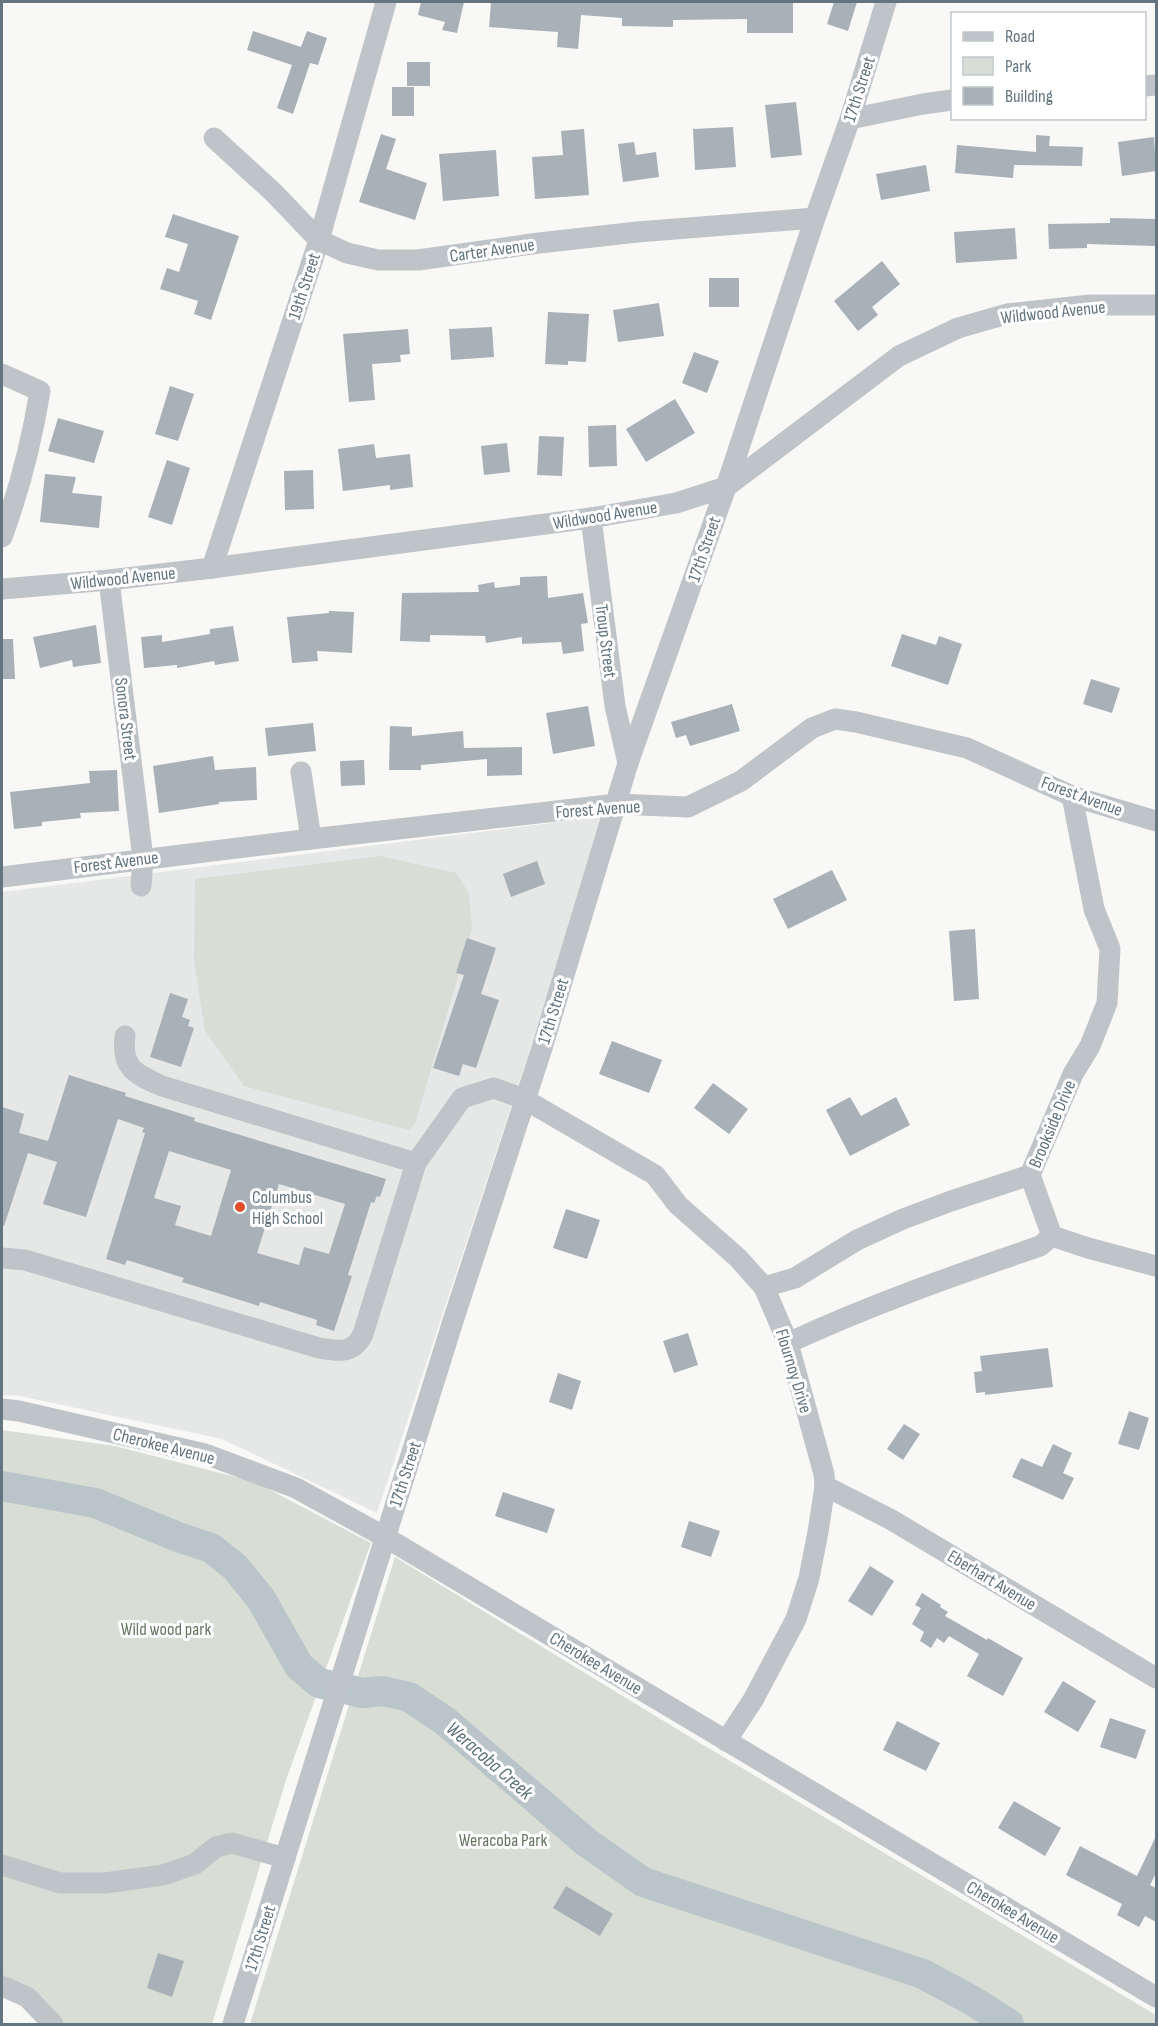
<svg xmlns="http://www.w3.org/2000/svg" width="1158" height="2026" viewBox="0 0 1158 2026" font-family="'Sofia Sans Condensed',sans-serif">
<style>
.built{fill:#e6e7e7}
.green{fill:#d8ddd5}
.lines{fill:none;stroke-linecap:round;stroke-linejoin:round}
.river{stroke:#b9c5c9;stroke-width:30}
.building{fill:#a8b1b7;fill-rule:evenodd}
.minor{stroke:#bfc4c8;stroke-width:21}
.poi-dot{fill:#e24d2c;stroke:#fff;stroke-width:2}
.labels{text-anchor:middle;stroke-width:6;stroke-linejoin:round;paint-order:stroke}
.street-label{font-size:18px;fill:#637580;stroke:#fff}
.poi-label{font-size:18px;fill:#637580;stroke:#fff;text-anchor:start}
.park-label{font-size:18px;fill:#677862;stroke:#fff}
.water-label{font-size:20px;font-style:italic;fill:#5e757b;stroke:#fff}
</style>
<rect width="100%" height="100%" fill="#f8f8f6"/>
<path class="built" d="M 607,816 L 377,1513 L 222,1439 L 20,1396 L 2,1395 L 2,892 Z"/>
<g class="green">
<path d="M 380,856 L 456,873 L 469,893 L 472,928 L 415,1124 L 409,1130 L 244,1086 L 205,1031 L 194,961 L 195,879 Z"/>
<path d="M 2,1430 L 115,1446 L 255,1482 L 371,1543 L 286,1780 L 212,2024 L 60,2024 L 2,1981 Z"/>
<path d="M 395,1557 L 695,1740 L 1156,2015 L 1156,2024 L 250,2024 Z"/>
</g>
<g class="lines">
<path class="river" d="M 2,1486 L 95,1503 L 178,1537 L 211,1548 L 235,1567 L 261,1599 L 299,1666 L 319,1683 L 363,1693 L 383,1691 L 409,1697 L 445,1721 L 586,1842 L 643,1882 L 923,1974 L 973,2001 L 1009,2024"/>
</g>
<g class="building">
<path d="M 421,2 L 464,2 L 457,33 L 442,30 L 445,22 L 418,15 Z"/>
<path d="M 491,2 L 793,2 L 793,33 L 747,33 L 747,19 L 673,20 L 673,27 L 622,26 L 622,18 L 581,15 L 578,49 L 557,47 L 558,32 L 489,27 Z"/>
<path d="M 834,2 L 857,2 L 848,31 L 827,24 Z"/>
<path d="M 253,31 L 301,47 L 307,31 L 327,38 L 318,65 L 310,63 L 293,114 L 277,108 L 292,65 L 247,50 Z"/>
<rect x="407" y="62" width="23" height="24"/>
<rect x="392" y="87" width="22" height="29"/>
<path d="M 796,102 L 802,155 L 771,158 L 765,105 Z"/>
<path d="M 733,127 L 736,167 L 695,170 L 693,129 Z"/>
<path d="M 584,129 L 589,195 L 535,199 L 532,157 L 563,155 L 561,131 Z"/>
<path d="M 381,134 L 396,139 L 386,169 L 427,183 L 415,220 L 359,202 Z"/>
<path d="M 1036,135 L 1050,136 L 1049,146 L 1083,147 L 1082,166 L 1014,165 L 1013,178 L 955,173 L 957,145 L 1036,152 Z"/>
<path d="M 1154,137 L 1156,171 L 1122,176 L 1118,142 Z"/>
<path d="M 634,142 L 636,155 L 656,152 L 659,177 L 623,182 L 618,144 Z"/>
<path d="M 496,150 L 499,196 L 443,201 L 439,154 Z"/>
<path d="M 926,165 L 930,191 L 881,200 L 876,174 Z"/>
<path d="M 173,214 L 239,236 L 211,320 L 194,314 L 198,301 L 160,289 L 167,268 L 179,272 L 188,244 L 165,237 Z"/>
<path d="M 1110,218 L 1156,219 L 1156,246 L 1087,244 L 1087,248 L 1049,249 L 1048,224 L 1110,223 Z"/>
<path d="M 1015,228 L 1017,259 L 956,263 L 954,232 Z"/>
<path d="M 882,261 L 900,284 L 872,307 L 878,315 L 858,331 L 834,301 Z"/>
<rect x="709" y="278" width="30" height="29"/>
<path d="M 659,303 L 664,336 L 618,342 L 613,310 Z"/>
<path d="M 548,312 L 589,314 L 586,362 L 568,361 L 568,365 L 545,364 Z"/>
<path d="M 492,327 L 494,357 L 451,360 L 449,329 Z"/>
<path d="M 408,329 L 410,354 L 400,355 L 401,362 L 372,364 L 375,400 L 349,402 L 343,334 Z"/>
<path d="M 694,352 L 719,361 L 707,393 L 682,383 Z"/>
<path d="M 170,386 L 194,394 L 178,441 L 155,434 Z"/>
<path d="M 675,399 L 695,433 L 646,462 L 626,429 Z"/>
<path d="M 58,418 L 104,431 L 94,463 L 48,451 Z"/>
<path d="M 616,425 L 617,466 L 589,467 L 588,426 Z"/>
<path d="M 539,436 L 564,437 L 562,476 L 537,475 Z"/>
<path d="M 507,443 L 510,472 L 484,475 L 481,446 Z"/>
<path d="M 374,444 L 376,458 L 410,454 L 413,487 L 390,490 L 390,485 L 343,491 L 338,449 Z"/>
<path d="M 167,460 L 190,468 L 172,525 L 148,517 Z"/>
<path d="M 313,470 L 314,509 L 285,510 L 284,471 Z"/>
<path d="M 45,474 L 76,477 L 72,493 L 102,496 L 99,528 L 40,522 Z"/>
<path d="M 547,576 L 548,598 L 583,593 L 588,623 L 581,624 L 584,651 L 563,654 L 561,642 L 522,644 L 522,637 L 486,643 L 485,636 L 430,635 L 430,642 L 400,641 L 402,593 L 479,592 L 478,585 L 494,582 L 495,588 L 520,585 L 520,577 Z"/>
<path d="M 329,611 L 354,612 L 352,653 L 317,651 L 318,661 L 292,663 L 287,617 L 329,613 Z"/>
<path d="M 96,625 L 101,663 L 73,667 L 72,660 L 40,668 L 33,637 Z"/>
<path d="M 233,626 L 239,661 L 215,665 L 214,661 L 177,668 L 177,665 L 144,668 L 141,637 L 162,635 L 162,642 L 210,634 L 210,629 Z"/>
<path d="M 902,634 L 936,645 L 939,636 L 962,644 L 948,685 L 891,666 Z"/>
<path d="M 2,639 L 13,639 L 15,679 L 2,679 Z"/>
<path d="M 1091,679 L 1120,688 L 1112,713 L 1083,704 Z"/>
<path d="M 732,704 L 740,731 L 690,746 L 686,735 L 676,738 L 671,722 Z"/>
<path d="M 588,706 L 595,746 L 553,754 L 546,713 Z"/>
<path d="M 313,723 L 316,751 L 268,756 L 265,728 Z"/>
<path d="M 390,726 L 412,727 L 412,736 L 463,731 L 464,748 L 522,747 L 522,775 L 487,776 L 487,759 L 421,765 L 421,770 L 389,770 Z"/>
<path d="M 213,756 L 215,770 L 256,767 L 257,800 L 219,802 L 219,804 L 159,813 L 153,766 Z"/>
<path d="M 364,760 L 365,785 L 341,786 L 340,761 Z"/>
<path d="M 117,770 L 119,811 L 80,813 L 81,818 L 42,822 L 42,826 L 14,829 L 10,792 L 90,783 L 89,771 Z"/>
<path d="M 537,861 L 545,884 L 511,897 L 503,874 Z"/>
<path d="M 832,870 L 847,900 L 788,929 L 773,899 Z"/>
<path d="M 975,929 L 979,999 L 954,1001 L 949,931 Z"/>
<path d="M 467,938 L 496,948 L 481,994 L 499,1000 L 476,1068 L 463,1064 L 459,1076 L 433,1068 L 464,975 L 456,973 Z"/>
<path d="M 170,993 L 188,999 L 182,1017 L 190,1020 L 188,1026 L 194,1028 L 181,1067 L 150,1057 Z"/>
<path d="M 612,1041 L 662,1060 L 649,1093 L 599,1074 Z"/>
<path d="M 69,1075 L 126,1093 L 125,1096 L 195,1118 L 194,1121 L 386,1179 L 380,1197 L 377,1196 L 374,1203 L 371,1202 L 348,1275 L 352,1276 L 334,1331 L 316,1325 L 317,1320 L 260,1302 L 259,1306 L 182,1282 L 184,1278 L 127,1260 L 125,1265 L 106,1259 L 145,1133 L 142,1132 L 144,1128 L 118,1119 L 86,1217 L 43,1204 L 57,1162 L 28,1153 L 4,1226 L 2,1226 L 2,1107 L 24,1114 L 19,1133 L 48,1141 ZM 169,1151 L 231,1170 L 211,1236 L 175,1225 L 181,1206 L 154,1198 ZM 279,1184 L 345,1204 L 329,1254 L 304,1247 L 299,1265 L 257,1253 Z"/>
<path d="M 713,1083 L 748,1109 L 729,1134 L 694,1108 Z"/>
<path d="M 850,1097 L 861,1116 L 896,1097 L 910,1125 L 850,1156 L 826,1110 Z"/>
<path d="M 566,1209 L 600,1220 L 587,1259 L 553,1248 Z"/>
<path d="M 688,1333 L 698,1365 L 674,1373 L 663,1341 Z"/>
<path d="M 1048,1348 L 1053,1387 L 985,1395 L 985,1392 L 976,1393 L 974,1372 L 982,1371 L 980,1356 Z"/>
<path d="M 558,1373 L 581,1381 L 572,1410 L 549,1402 Z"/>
<path d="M 1129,1411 L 1149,1418 L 1139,1450 L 1118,1444 Z"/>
<path d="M 904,1424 L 920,1434 L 903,1460 L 887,1449 Z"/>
<path d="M 1053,1444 L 1072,1453 L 1063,1473 L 1074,1478 L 1063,1500 L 1012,1477 L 1021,1458 L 1042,1467 Z"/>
<path d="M 503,1492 L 555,1509 L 547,1533 L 495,1516 Z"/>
<path d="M 689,1521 L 720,1531 L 711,1557 L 681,1547 Z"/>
<path d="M 870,1566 L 894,1581 L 872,1616 L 848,1601 Z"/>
<path d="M 922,1593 L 941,1605 L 940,1607 L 948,1612 L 945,1616 L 987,1640 L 988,1638 L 1023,1658 L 1003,1696 L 967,1676 L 979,1654 L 949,1636 L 944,1643 L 937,1638 L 931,1648 L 920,1641 L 924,1632 L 912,1624 L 921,1608 L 915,1605 Z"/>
<path d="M 1063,1681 L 1096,1701 L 1078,1732 L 1044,1712 Z"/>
<path d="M 1110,1718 L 1146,1730 L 1136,1759 L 1100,1747 Z"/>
<path d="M 897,1721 L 940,1743 L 926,1771 L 883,1750 Z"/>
<path d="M 1014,1801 L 1061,1828 L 1045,1856 L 998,1828 Z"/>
<path d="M 1156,1836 L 1156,1873 L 1150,1885 L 1156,1888 L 1156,1922 L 1145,1916 L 1139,1927 L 1117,1915 L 1122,1904 L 1066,1875 L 1080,1846 L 1137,1876 Z"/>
<path d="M 566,1886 L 613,1914 L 600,1936 L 553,1908 Z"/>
<path d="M 158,1953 L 184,1961 L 172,1997 L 147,1988 Z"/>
</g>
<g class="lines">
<g class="minor">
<path d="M 1144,86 L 1156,85"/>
<path d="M 850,119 L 923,104 L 952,100"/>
<path d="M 214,138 L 273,192 L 319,240 L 347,253 L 378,260 L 418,260 L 539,243 L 637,232 L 815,218"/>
<path d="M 2,374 L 40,391 C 32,440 19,491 2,537"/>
<path d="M 591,518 L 615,706 L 628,763"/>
<path d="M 212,568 L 319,240 L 386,2"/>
<path d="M 109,580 L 143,859 L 141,886"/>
<path d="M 2,589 L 109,580 L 212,568 L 591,518 L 676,503 L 726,487 L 899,356 L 958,328 L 1007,314 L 1090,305 L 1156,305"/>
<path d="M 301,772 L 311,839"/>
<path d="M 2,877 L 311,839 L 617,804 L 688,807 L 741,781 L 812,728 L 835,719 L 856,722 L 967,748 L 1072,796 L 1156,821"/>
<path d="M 125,1036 C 121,1068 135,1074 162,1086 L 416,1163"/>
<path d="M 1030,1175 L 1052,1236 L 1088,1248 L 1156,1266"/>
<path d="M 2,1258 L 25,1260 L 319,1348 C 338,1351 353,1355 363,1334 L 416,1163 L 462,1098 L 494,1088 L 524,1099 L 655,1175 L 678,1205 L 738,1258 L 764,1287 L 788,1343 L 824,1474 L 825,1486 L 818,1532 L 809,1578 L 796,1619 L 753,1700 L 726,1741"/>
<path d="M 764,1287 L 795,1278 L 857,1240 L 903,1219 L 951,1201 L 1030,1175 L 1073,1074 L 1090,1046 L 1107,1003 L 1110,949 L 1094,909 L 1072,796"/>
<path d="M 788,1343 C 870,1305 955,1275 1040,1246 L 1052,1236"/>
<path d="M 2,1409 L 19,1411 L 205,1454 L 296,1488 L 385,1537 L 1156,1997"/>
<path d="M 825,1486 L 890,1519 L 1156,1678"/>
<path d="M 2,1865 L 60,1883 L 105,1883 L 163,1875 L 195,1864 L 216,1847 L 232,1843 L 285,1858"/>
<path d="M 2,1986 L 27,1997 L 53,2024"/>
<path d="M 233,2024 L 453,1321 L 542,1048 L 628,763 L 726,487 L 815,218 L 850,119 L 886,2"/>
</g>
</g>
<circle class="poi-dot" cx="240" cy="1207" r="6"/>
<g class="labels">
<g class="street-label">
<text transform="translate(859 89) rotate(-72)" y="6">17th Street</text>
<text transform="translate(492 250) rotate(-8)" y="6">Carter Avenue</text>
<text transform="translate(304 286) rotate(-72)" y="6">19th Street</text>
<text transform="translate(1053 312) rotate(-6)" y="6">Wildwood Avenue</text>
<text transform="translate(605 515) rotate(-9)" y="6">Wildwood Avenue</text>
<text transform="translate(704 549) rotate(-71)" y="6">17th Street</text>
<text transform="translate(123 578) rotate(-6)" y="6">Wildwood Avenue</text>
<text transform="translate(606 641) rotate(83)" y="6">Troup Street</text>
<text transform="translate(126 719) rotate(83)" y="6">Sonora Street</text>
<text transform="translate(1082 796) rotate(20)" y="6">Forest Avenue</text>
<text transform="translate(598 809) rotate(-4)" y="6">Forest Avenue</text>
<text transform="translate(116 862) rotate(-7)" y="6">Forest Avenue</text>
<text transform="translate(553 1011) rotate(-73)" y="6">17th Street</text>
<text transform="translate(1052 1124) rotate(-67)" y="6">Brookside Drive</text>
<text transform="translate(794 1371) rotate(73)" y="6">Flournoy Drive</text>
<text transform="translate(164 1446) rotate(14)" y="6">Cherokee Avenue</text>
<text transform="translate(405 1474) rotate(-72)" y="6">17th Street</text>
<text transform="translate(992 1580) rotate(31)" y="6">Eberhart Avenue</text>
<text transform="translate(596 1663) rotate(31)" y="6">Cherokee Avenue</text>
<text transform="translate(1013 1912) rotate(31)" y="6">Cherokee Avenue</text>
<text transform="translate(260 1938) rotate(-73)" y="6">17th Street</text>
</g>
<g class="poi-label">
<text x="252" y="1203">Columbus<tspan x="252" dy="21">High School</tspan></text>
</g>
<g class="park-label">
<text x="166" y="1635">Wild wood park</text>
<text x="503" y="1846">Weracoba Park</text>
</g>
<g class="water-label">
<text transform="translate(490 1760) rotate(41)" y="7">Weracoba Creek</text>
</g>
</g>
<rect width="1158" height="2026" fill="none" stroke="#637580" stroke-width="6"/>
<rect x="951" y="12" width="195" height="108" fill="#ffffff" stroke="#c1c8cc" stroke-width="1.5"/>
<rect x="963" y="32" width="30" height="9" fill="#bfc4c8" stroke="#c1c8cc" stroke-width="1.5"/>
<text x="1005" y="42" font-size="18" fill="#637580">Road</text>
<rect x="963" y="57" width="30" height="18" fill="#d8ddd5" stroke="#c1c8cc" stroke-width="1.5"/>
<text x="1005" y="72" font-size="18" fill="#637580">Park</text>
<rect x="963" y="87" width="30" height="18" fill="#a8b1b7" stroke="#c1c8cc" stroke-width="1.5"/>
<text x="1005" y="102" font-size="18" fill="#637580">Building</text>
</svg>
